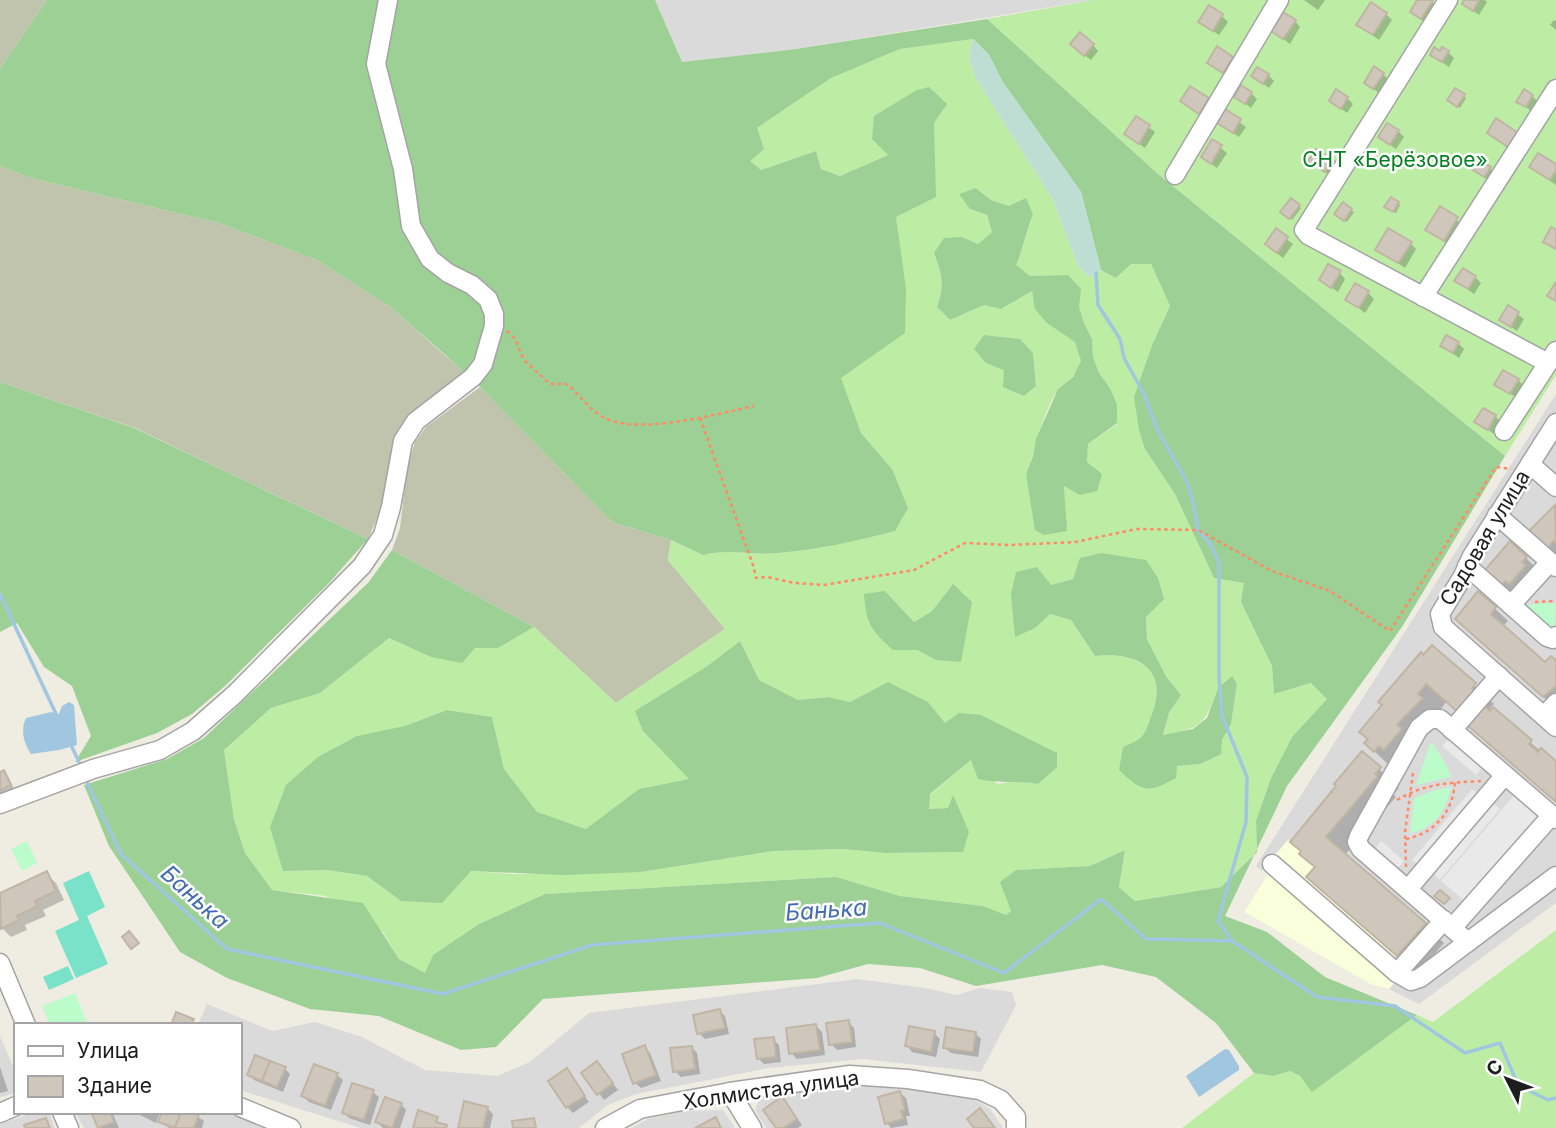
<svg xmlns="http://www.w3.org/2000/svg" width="1556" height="1128" viewBox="0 0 1556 1128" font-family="Inter,sans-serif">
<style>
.residential{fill:#dbdada}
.education{fill:#faffdb}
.construction{fill:#c0c4ad}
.grass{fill:#bdeca5;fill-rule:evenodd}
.forest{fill:#9dd095}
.wetland{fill:#beded4}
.park{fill:#bcfccb}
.pitch{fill:#7be2ca}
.parking{fill:#e9e9e9}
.water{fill:#a0c7df}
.shadow{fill:#0003}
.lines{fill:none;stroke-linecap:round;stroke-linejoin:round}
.stream{stroke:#a0c7df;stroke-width:3.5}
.building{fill:#cfc7bb;stroke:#c1b5a4;stroke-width:2}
.minor-casing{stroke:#a4a4a4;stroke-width:21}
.path{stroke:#ff8a63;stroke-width:2.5;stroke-dasharray:3.5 3.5;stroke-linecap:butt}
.minor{stroke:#fff;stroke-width:18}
.labels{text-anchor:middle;stroke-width:5;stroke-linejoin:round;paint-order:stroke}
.park-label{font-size:21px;fill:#068022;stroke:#fff}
.street-label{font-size:21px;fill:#1d1d1d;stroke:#fff}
.water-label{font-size:23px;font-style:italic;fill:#456bb1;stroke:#fff}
</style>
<rect width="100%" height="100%" fill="#efece2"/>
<g class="residential">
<path d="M 655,0 L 1094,0 L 796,49 L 682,62 Z"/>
<path d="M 1556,394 L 1556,903 L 1419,1004 L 1389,989 L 1372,985 L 1244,912 L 1267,875 L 1256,866 Z"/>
<path d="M 857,979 L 925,988 L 957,995 L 980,988 L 1012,992 L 1016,1005 L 981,1072 L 863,1059 L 769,1068 L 636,1094 L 608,1105 L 579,1128 L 360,1128 L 240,1090 L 240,1025 L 198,1025 L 207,1004 L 272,1031 L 315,1022 L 362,1037 L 425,1070 L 497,1076 L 530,1062 L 589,1013 Z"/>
<path d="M 0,1036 L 16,1073 L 16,1093 L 0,1097 Z"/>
<path d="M 840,1086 L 883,1087 L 938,1092 L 975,1099 L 990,1109 L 1003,1128 L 766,1128 L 755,1110 L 759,1099 Z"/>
<path d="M 723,1110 L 735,1128 L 631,1128 L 648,1119 L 684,1111 Z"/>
<path d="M 35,1112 L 49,1112 L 55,1128 L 0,1128 L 0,1124 Z"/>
<path d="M 75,1112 L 230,1112 L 264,1128 L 84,1128 Z"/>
</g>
<path class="education" d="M 1288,840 L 1301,851 L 1299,854 L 1406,946 L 1383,969 L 1396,981 L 1389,989 L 1372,985 L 1244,912 L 1267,875 L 1262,870 Z"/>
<g class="construction">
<path d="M 0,0 L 47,0 L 0,69 Z"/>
<path d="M 0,166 L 31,178 L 219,223 L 317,260 L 389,306 L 465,373 L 428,401 L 368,539 L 135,428 L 0,382 Z"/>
<path d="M 480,387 L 612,522 L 671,540 L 668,560 L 725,629 L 616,703 L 534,627 L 392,550 L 400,528 L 407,468 L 415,442 L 426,427 Z"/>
</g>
<g class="grass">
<path d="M 1094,0 L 1556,0 L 1556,375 L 1505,456 L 1158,174 L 987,19 Z"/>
<path d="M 973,39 L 969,58 L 975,77 L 1052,198 L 1079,268 L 1089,277 L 1101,270 L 1116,278 L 1131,264 L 1151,264 L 1170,306 L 1153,343 L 1145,449 L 1175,494 L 1214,578 L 1245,583 L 1241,602 L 1272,666 L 1274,694 L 1312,683 L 1327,699 L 1292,737 L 1271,778 L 1256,821 L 1257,852 L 1221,887 L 1135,901 L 1119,887 L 1125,850 L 1090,866 L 1016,870 L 1011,911 L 1006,915 L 983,906 L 900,896 L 836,877 L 545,894 L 479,924 L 433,955 L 426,974 L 399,959 L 383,932 L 326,896 L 272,890 L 245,853 L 234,819 L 224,750 L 271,708 L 320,693 L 389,638 L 431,657 L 475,648 L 498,648 L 534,627 L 616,703 L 725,629 L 668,560 L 671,540 L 703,555 C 728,548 752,556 778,553 C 817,550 857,541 895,531 L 892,469 L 861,433 L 840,378 L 885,347 L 899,247 L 896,217 L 935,197 L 934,123 L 888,155 L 840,176 L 821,169 L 816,151 L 761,170 L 749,161 L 757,128 L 831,78 L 900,49 ZM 976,188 L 991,200 L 1033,214 C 1026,232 1024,249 1015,265 L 1030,276 L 1068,275 L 1084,323 L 1092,339 L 1093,357 L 1099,373 L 1110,388 L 1117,424 L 1088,444 L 1087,462 L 1064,485 L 1066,521 L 1026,474 C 1037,447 1041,416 1057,391 C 1061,385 1069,381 1073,376 C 1077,371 1079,366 1081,361 C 1079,354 1078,345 1073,340 C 1051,320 1039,326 1032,291 L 1001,309 L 984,305 L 950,320 L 937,307 C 945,285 942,274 934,253 L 962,237 L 978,244 L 992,232 L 987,215 L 970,209 ZM 984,335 L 1020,339 L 1033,353 L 1036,386 L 1004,387 L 1004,370 ZM 1101,553 L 1146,617 L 1147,639 L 1167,678 L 1181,695 L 1169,713 L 1163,736 C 1202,727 1204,726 1218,688 L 1237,684 L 1231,724 L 1222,740 L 1200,764 L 1177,766 L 1123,747 C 1129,744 1138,741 1142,736 C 1147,731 1150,718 1153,711 C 1168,666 1133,652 1095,656 L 1071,620 L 1050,614 L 1051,585 L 1073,579 L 1081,558 ZM 952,585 L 936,660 L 917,650 L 893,650 L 885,591 L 914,622 L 932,611 ZM 740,641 L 759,680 L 798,700 L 828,697 L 850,702 L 888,682 L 928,702 L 945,723 L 1038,784 L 1020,781 L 997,784 L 972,759 L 930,795 L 928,809 L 948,808 L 953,796 L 963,852 L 885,853 L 843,849 L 773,851 L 641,872 L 513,874 L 470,871 L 401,901 L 367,876 L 327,870 L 283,871 L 405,726 L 447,710 L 492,717 L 504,769 L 537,813 L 587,829 L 639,789 L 690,779 L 643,731 L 706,667 Z"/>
<path d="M 1556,930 L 1556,1128 L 1182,1128 L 1254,1073 L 1273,1076 L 1290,1071 L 1300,1076 L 1313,1091 L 1417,1015 L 1433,1022 Z"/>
</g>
<g class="forest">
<path d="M 47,0 L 655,0 L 682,62 L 796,49 L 987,19 L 1158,174 L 1505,456 L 1402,627 L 1287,786 L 1225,916 L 1267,932 L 1325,977 L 1417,1015 L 1312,1092 L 1300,1076 L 1290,1071 L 1273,1076 L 1254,1073 L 1216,1023 L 1156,977 L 1102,965 L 976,986 L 920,968 L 868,964 L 817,978 L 543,999 L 496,1047 L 461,1050 L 379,1016 L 310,1009 L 227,978 L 180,952 L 109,846 L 84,785 L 167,759 L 204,738 L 368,583 L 392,550 L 534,627 L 498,648 L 475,648 L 462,663 L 431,657 L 389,638 L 320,693 L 271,708 L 224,750 L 234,819 L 245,853 L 272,890 L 363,903 L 399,959 L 425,973 L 433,955 L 479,924 L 545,894 L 836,877 L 900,896 L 983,906 L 1006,915 L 1011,911 L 1000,882 L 1016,870 L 1090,866 L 1125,850 L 1119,887 L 1135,901 L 1221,887 L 1257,852 L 1256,821 L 1271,778 L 1292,737 L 1327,699 L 1311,683 L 1274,694 L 1272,666 L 1241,602 L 1244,583 L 1214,578 L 1175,494 L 1145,449 L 1139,430 L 1134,397 L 1153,343 L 1170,306 L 1151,264 L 1131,264 L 1116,278 L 1101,270 L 1081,192 L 1002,81 L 989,55 L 973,39 L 900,49 L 831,78 L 757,128 L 764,149 L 750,161 L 761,170 L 816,151 L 821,169 L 840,176 L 888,155 L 872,139 L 874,116 L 917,90 L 929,87 L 947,104 L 934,123 L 936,197 L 896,217 L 906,289 L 905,333 L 841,378 L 861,433 L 892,469 L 908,508 L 895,531 C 857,541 817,550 778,553 C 752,556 728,548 703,555 L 671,540 L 612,522 L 480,387 L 442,352 L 389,306 L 317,260 L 219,223 L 31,178 L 0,166 L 0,69 Z"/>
<path d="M 976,188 L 991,200 L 1009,206 L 1026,198 L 1033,214 C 1026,232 1023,249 1016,265 L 1030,276 L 1068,275 L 1081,289 L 1079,307 L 1084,323 L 1092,339 L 1093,357 L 1099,373 L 1110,388 L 1117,405 L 1117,423 L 1088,444 L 1087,462 L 1102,474 L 1097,491 L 1080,495 L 1064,486 L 1067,531 L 1044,535 L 1035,530 L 1026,474 L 1033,456 L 1036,439 L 1051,405 L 1058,389 L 1073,377 L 1081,361 L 1075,342 L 1047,323 L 1035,309 L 1032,291 L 1001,309 L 984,305 L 950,320 L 937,307 C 945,285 942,274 934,253 L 944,238 L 962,237 L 978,244 L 992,232 L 987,215 L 970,209 L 959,194 Z"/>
<path d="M 984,335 L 1020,339 L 1033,353 L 1036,386 L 1024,396 L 1003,387 L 1004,370 L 986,363 L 974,349 Z"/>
<path d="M 0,382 L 134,428 L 368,539 L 328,584 L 225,686 L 192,714 L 157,733 L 75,762 L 91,736 L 72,686 L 44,667 L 17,623 L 0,632 Z"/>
<path d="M 1101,553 L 1146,560 L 1158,578 L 1164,599 L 1146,617 L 1147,639 L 1167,678 L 1181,695 L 1169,713 L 1163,735 L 1193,729 L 1207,718 L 1218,688 L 1232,676 L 1237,684 L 1231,724 L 1222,740 L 1221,754 L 1200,764 L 1177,766 L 1176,778 C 1148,794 1142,792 1119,770 L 1123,747 C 1129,744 1138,741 1142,736 C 1147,731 1150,718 1153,711 C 1168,666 1134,652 1095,656 L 1071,620 L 1050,614 L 1035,628 L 1015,637 L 1011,594 L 1016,572 L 1037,567 L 1051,585 L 1073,579 L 1080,558 Z"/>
<path d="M 953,584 L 972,602 L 961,662 L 936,660 L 917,650 L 893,650 C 871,630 866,624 864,594 L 885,591 L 914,622 L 932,611 Z"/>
<path d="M 740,641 L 759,680 L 798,700 L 828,697 L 850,702 L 888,682 L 928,702 L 945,723 L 959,713 L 981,715 L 1057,753 L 1057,767 L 1038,784 C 1017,780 999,784 978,779 L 971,760 L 930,794 L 929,809 L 948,808 L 953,795 L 969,832 L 963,852 L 885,853 L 843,849 L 773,851 L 641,872 L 564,875 L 471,871 L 442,903 L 401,901 L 367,876 L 327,870 L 283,871 L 270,827 L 286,785 L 318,757 L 357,736 L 405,726 L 447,710 L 492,717 L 504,769 L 537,812 L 586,829 L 639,789 L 689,779 L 643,731 L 635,711 L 706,667 Z"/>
</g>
<path class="wetland" d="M 973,39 L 989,55 L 1002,81 L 1081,192 L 1101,270 L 1090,277 L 1079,268 L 1052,198 L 975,77 L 969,58 Z"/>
<g class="park">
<path d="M 1542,603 L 1556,603 L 1555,632 L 1521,606 Z"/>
<path d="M 1430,744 L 1433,744 L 1447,766 L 1451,777 L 1416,785 Z"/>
<path d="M 1451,787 C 1447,811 1434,827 1410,834 L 1414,798 L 1432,791 Z"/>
<path d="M 27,841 L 37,863 L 22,871 L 11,849 Z"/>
<path d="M 75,993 L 88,1025 L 50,1025 L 42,1006 Z"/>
</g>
<g class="pitch">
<path d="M 89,871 L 105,907 L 87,916 L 108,964 L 76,978 L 55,931 L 79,920 L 63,883 Z"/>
<path d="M 68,966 L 74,979 L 49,990 L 43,977 Z"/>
</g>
<g class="parking">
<path d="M 1449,738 L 1483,767 L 1476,775 L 1442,746 Z"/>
<path d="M 1472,789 L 1481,796 L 1421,867 L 1412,860 Z"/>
<path d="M 1515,794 L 1542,817 L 1468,904 L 1441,881 Z"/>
<path d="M 1492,802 L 1500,809 L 1440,880 L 1432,873 Z"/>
<path d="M 1381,841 L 1404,861 L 1397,869 L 1374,850 Z"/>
</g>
<g class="water">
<path d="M 69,702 L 74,705 L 77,745 L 59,750 L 31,754 C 24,744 20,730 26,718 L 51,712 L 59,714 L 62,706 Z"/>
<path d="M 1225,1049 L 1229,1050 L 1239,1066 L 1239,1070 L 1199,1097 L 1186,1076 Z"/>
</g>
<g class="shadow">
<path d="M 1304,0 L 1325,0 L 1318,10 Z"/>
<path d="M 1419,0 L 1429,0 L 1438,7 L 1427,24 L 1412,12 Z"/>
<path d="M 1466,0 L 1485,0 L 1487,2 L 1479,15 L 1464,4 Z"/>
<path d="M 1386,14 L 1392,20 L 1379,40 L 1358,25 Z"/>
<path d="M 1222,16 L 1228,22 L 1219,35 L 1200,22 Z"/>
<path d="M 1554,20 L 1556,21 L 1556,30 L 1550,25 Z"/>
<path d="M 1295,21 L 1300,27 L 1290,44 L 1273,31 Z"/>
<path d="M 1093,45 L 1098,51 L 1091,60 L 1078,50 Z"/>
<path d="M 1217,49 L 1238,64 L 1230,78 L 1209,62 Z"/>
<path d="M 1448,52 L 1454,58 L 1449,67 L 1432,55 Z"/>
<path d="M 1383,74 L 1389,80 L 1380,94 L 1366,83 Z"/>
<path d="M 1268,75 L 1274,81 L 1269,88 L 1253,76 Z"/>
<path d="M 1251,93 L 1257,99 L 1251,108 L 1236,96 Z"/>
<path d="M 1464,96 L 1466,98 L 1460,108 L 1451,102 Z"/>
<path d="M 1532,96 L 1538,102 L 1532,112 L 1519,102 Z"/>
<path d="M 1347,98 L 1353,104 L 1347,113 L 1331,101 Z"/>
<path d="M 1208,99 L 1214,105 L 1206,118 L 1182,101 Z"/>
<path d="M 1226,112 L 1246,127 L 1239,137 L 1219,123 Z"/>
<path d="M 1136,118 L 1155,132 L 1145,148 L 1126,134 Z"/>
<path d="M 1398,131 L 1404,137 L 1396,149 L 1380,137 Z"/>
<path d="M 1213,142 L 1227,153 L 1217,168 L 1203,157 Z"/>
<path d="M 1316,151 L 1337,167 L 1331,176 L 1310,161 Z"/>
<path d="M 1556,166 L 1556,185 L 1531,167 Z"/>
<path d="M 1471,167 L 1490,168 L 1496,174 L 1490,182 Z"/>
<path d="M 1292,201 L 1301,208 L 1292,220 L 1283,212 Z"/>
<path d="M 1398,203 L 1400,205 L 1396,213 L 1389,209 Z"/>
<path d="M 1440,209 L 1463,225 L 1450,246 L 1428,230 Z"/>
<path d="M 1351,210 L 1354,212 L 1347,222 L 1339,217 Z"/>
<path d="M 1276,231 L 1293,244 L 1283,258 L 1273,250 Z"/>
<path d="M 1410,243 L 1416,249 L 1405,268 L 1378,249 Z"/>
<path d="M 1340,273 L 1345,279 L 1338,292 L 1321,280 Z"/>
<path d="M 1475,277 L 1481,283 L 1474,294 L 1456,281 Z"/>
<path d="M 1368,293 L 1374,299 L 1365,313 L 1348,300 Z"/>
<path d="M 1508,308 L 1524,319 L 1517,331 L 1501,320 Z"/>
<path d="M 1458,343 L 1464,349 L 1459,358 L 1442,346 Z"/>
<path d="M 1518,380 L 1524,386 L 1517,398 L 1497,385 Z"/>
<path d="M 1495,416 L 1501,422 L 1494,434 L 1477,422 Z"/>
<path d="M 1555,507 L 1556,508 L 1556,554 L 1544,544 Z"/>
<path d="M 1526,558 L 1538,570 L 1515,596 L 1499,582 Z"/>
<path d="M 1478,593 L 1508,621 L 1502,627 L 1546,665 L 1556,662 L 1556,708 L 1470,632 Z"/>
<path d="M 1432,647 L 1494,704 L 1490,708 L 1493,711 L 1556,764 L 1556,802 L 1488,744 L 1469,725 L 1471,723 L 1446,702 L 1415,745 L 1419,749 L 1404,768 L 1394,770 L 1366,743 Z"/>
<path d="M 1362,753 L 1399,788 L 1393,794 L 1396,797 L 1345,855 L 1444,943 L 1417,974 L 1309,877 L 1316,868 L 1301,854 Z"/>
<path d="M 4,772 L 9,778 L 15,791 L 0,798 L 0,774 Z"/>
<path d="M 46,874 L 56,883 L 64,900 L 43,910 L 46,916 L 25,925 L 27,930 L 11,937 L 0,926 L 0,895 Z"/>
<path d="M 720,1011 L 725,1016 L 729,1034 L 705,1039 L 699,1033 Z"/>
<path d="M 848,1022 L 854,1028 L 856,1047 L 837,1050 L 831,1044 Z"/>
<path d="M 816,1026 L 822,1032 L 825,1055 L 797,1059 L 791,1053 Z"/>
<path d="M 934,1033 L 940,1039 L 936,1057 L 912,1052 L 907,1046 Z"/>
<path d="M 975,1033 L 981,1039 L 978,1057 L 951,1053 L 945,1048 Z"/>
<path d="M 773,1039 L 779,1045 L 781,1062 L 764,1064 L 758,1058 Z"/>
<path d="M 644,1047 L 650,1053 L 661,1081 L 641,1088 L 635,1083 Z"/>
<path d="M 691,1047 L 697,1053 L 700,1074 L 681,1077 L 675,1071 Z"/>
<path d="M 597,1063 L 618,1090 L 604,1100 L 584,1073 Z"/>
<path d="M 0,1067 L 8,1091 L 0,1093 Z"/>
<path d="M 285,1069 L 290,1074 L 283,1092 L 254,1080 L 249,1074 Z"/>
<path d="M 567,1071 L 589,1102 L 573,1113 L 567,1107 Z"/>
<path d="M 337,1075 L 343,1080 L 331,1110 L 309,1102 L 303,1096 Z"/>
<path d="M 373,1092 L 379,1097 L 370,1125 L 349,1118 L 344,1112 Z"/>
<path d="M 900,1093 L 906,1098 L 910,1116 L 906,1116 L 908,1125 L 891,1128 L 887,1123 Z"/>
<path d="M 401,1104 L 406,1110 L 400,1128 L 383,1128 L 377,1122 Z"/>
<path d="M 787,1104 L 802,1125 L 798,1128 L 778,1128 Z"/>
<path d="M 487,1108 L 493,1114 L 490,1128 L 459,1128 Z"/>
<path d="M 93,1112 L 112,1112 L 119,1128 L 100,1128 Z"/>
<path d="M 134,1112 L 160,1112 L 156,1123 Z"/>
<path d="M 164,1112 L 190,1112 L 204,1121 L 202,1128 L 169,1128 L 160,1121 Z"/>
</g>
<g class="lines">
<g class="stream">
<path d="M 1096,273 L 1098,305 L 1120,339 L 1124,358 L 1143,392 L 1158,431 L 1187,482 L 1193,501 L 1198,530 L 1211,545 L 1219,563 L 1219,676 L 1222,716 L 1247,777 L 1246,822 L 1218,921 L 1232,941"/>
<path d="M 0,594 L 57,716"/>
<path d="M 71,745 L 79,762"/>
<path d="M 85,778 L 121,854 L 227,949 L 443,994 L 592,945 L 880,923 L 1004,973 L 1101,899 L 1146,939 L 1232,941 L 1317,997 L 1395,1006 L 1465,1053 L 1500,1043 L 1518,1085 L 1548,1100 L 1556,1098"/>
</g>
</g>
<g class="building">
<path d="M 1417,0 L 1433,0 L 1421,19 L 1410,12 Z"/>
<path d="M 1464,0 L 1479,0 L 1473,11 L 1462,4 Z"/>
<path d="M 1371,2 L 1387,13 L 1373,35 L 1356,25 Z"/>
<path d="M 1209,5 L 1223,14 L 1213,31 L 1198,22 Z"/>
<path d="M 1283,12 L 1296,20 L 1283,39 L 1271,31 Z"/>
<path d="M 1080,32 L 1094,44 L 1084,56 L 1070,44 Z"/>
<path d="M 1217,46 L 1233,57 L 1223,73 L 1207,63 Z"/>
<path d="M 1434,47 L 1440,51 L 1442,47 L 1449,51 L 1442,62 L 1430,55 Z"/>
<path d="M 1374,66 L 1384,73 L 1373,89 L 1364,83 Z"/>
<path d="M 1257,67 L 1269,74 L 1263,84 L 1251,76 Z"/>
<path d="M 1241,85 L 1252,92 L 1245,104 L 1234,97 Z"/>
<path d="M 1190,86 L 1209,98 L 1199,114 L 1180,101 Z"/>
<path d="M 1455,88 L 1465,94 L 1457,107 L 1447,100 Z"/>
<path d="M 1336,89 L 1348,97 L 1341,109 L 1329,101 Z"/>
<path d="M 1524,89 L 1533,95 L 1526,107 L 1516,102 Z"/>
<path d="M 1225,109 L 1241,119 L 1233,133 L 1217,123 Z"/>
<path d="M 1136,116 L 1150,125 L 1139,144 L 1124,134 Z"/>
<path d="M 1496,118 L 1517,132 L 1508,147 L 1487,133 Z"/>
<path d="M 1387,123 L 1399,130 L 1390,145 L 1378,137 Z"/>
<path d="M 1212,139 L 1222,145 L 1211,164 L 1201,157 Z"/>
<path d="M 1316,149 L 1332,159 L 1325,172 L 1308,161 Z"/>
<path d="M 1538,153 L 1556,164 L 1556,170 L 1550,180 L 1529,167 Z"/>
<path d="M 1476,157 L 1491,167 L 1484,177 L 1468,167 Z"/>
<path d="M 1391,197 L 1399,202 L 1393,212 L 1384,207 Z"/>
<path d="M 1291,198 L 1300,205 L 1289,219 L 1280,212 Z"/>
<path d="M 1343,202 L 1352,209 L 1344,221 L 1334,214 Z"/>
<path d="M 1440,206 L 1458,217 L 1444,241 L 1425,230 Z"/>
<path d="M 1551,227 L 1556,230 L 1556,249 L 1543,242 Z"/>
<path d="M 1276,228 L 1288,237 L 1277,253 L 1265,244 Z"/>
<path d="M 1388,228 L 1412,242 L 1398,263 L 1375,250 Z"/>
<path d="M 1328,264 L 1341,271 L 1331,288 L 1319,280 Z"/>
<path d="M 1463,268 L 1476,276 L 1468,289 L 1454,281 Z"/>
<path d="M 1556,282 L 1556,301 L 1547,296 Z"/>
<path d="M 1355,283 L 1369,291 L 1359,308 L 1345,300 Z"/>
<path d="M 1508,305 L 1519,312 L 1511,327 L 1499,320 Z"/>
<path d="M 1446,335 L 1459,342 L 1453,353 L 1440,346 Z"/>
<path d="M 1503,370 L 1519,379 L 1510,394 L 1494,385 Z"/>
<path d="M 1483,408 L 1496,415 L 1488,430 L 1474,422 Z"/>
<path d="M 1555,505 L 1556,543 L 1553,541 L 1548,548 L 1529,531 Z"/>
<path d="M 1510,541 L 1527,557 L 1522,562 L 1526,565 L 1510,584 L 1505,581 L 1502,585 L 1485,570 Z"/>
<path d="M 1478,591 L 1496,607 L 1491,614 L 1545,662 L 1551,656 L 1556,660 L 1556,686 L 1543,697 L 1455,619 Z"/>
<path d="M 1432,645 L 1476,683 L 1472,688 L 1477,692 L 1459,713 L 1426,684 L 1418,694 L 1423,698 L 1397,725 L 1402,729 L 1384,750 L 1379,746 L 1374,752 L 1364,743 L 1368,739 L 1359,732 L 1382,705 L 1378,702 L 1421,652 L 1423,655 Z"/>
<path d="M 1484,705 L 1490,711 L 1493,707 L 1532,740 L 1529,744 L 1538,752 L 1541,748 L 1556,761 L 1556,802 L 1467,725 Z"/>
<path d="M 1362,751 L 1381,767 L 1375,774 L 1378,776 L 1326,837 L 1426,923 L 1397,956 L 1306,877 L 1315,867 L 1299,854 L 1301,851 L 1290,842 L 1336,786 L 1334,784 Z"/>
<path d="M 4,770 L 11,785 L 0,790 L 0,772 Z"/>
<path d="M 47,871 L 56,891 L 35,901 L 38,906 L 17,916 L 19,920 L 1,929 L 0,893 Z"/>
<path d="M 1440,890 L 1450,898 L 1444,904 L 1434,896 Z"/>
<path d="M 129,931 L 139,943 L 131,949 L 122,937 Z"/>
<path d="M 720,1009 L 725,1028 L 697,1034 L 693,1015 Z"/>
<path d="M 176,1012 L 194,1019 L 191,1025 L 171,1025 Z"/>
<path d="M 849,1020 L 852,1042 L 829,1045 L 826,1023 Z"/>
<path d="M 816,1024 L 820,1050 L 789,1054 L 786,1028 Z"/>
<path d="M 909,1026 L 935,1031 L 931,1052 L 905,1046 Z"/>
<path d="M 946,1027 L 976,1032 L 973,1052 L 943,1048 Z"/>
<path d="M 774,1037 L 776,1057 L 757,1059 L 754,1039 Z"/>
<path d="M 645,1045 L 656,1075 L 633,1084 L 622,1054 Z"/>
<path d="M 692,1046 L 695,1069 L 673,1072 L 670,1048 Z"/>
<path d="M 255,1055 L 270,1061 L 262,1081 L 247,1075 Z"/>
<path d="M 270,1061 L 286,1067 L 277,1087 L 262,1081 Z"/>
<path d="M 597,1061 L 613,1083 L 597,1095 L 581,1073 Z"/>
<path d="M 314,1064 L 338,1073 L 325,1106 L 301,1096 Z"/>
<path d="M 567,1068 L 585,1096 L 566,1108 L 548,1081 Z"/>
<path d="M 352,1083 L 374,1090 L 364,1120 L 342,1113 Z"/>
<path d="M 900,1091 L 905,1110 L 901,1111 L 904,1119 L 885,1124 L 878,1097 Z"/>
<path d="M 782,1096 L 797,1119 L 784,1128 L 776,1128 L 763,1110 Z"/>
<path d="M 385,1097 L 402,1103 L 392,1128 L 375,1122 Z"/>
<path d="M 464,1101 L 488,1107 L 483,1128 L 458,1128 Z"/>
<path d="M 980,1108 L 995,1128 L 974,1128 L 967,1119 Z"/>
<path d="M 418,1110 L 438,1117 L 436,1122 L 447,1125 L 446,1128 L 413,1128 Z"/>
<path d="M 91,1112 L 110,1112 L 114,1122 L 98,1128 Z"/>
<path d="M 162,1112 L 181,1112 L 175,1128 L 158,1122 Z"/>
<path d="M 181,1112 L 199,1114 L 194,1128 L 175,1128 Z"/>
<path d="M 716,1117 L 721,1128 L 695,1128 Z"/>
<path d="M 46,1118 L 50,1128 L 25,1128 L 24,1125 Z"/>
<path d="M 534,1118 L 536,1128 L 513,1128 L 512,1121 Z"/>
</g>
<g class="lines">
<g class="minor-casing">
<g id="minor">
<path d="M 1448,0 L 1304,230 L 1308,235 L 1548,363 L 1556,351"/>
<path d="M 1175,175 L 1279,0"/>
<path d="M 1423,297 L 1556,89"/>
<path d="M 1556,423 L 1472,556 L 1463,576 L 1440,614 L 1443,627 L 1556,727"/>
<path d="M 1504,431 L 1548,363"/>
<path d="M 1530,464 L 1556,487"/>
<path d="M 1497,515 L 1556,567"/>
<path d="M 1467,566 L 1547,637 L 1553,639 L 1556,636"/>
<path d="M 1511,605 L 1550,562"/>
<path d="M 1544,716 L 1556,703"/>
<path d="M 1452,730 L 1499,676"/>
<path d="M 0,804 L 93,769 L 160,750 L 193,731 L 235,694 L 362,566 L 383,535 L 391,507 L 403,441 L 416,421 L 473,377 L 483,364 L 494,326 L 494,314 L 488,299 L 472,285 L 448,273 L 430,259 L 411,226 L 403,169 L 376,64 L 388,0"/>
<path d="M 1272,864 L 1397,973 L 1411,981 L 1420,978 L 1556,876"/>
<path d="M 1408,889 L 1505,775"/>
<path d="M 1452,928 L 1552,815"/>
<path d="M 1468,942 L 1361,849 L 1357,842 L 1359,836 L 1419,728 L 1430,719 L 1440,719 L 1556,819"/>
<path d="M 0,963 L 26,1025"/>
<path d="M 1397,973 L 1444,920"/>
<path d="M 730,1092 L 752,1128"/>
<path d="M 240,1107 L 291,1128"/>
<path d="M 62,1112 L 69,1128"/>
<path d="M 0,1113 L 16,1106"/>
<path d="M 605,1128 L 640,1109 L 730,1092 L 850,1075 L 908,1079 L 980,1090 L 1001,1100 L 1016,1117 L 1016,1128"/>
</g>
</g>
<g class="path">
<path d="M 507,331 L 515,339 L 524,360 L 550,384 L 566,384 C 579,393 588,409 603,417 C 636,436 717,414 754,406"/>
<path d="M 700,418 L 753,565 L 756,578 L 767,577 L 795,583 L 824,585 L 914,570 L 965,543 L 1009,545 L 1076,542 L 1136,529 L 1198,530 L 1272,571 L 1330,591 L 1390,631 L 1496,467 L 1511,469"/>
<path d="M 1535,602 L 1556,601"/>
<path d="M 1397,800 C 1426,783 1449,783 1481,781"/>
<path d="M 1406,839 C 1435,833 1453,812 1455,782"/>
<path d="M 1406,867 L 1405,832 L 1413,773"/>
</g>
<use href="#minor" class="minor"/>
</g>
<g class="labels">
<g class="park-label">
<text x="1395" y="167">СНТ «Берёзовое»</text>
</g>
<g class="street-label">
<text transform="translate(1485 538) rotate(-59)" y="7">Садовая улица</text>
<text transform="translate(771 1090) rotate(-8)" y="7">Холмистая улица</text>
</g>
<g class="water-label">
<text transform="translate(195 897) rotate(42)" y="8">Банька</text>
<text transform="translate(826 910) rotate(-4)" y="8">Банька</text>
</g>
</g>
<rect x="14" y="1023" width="228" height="91" fill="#ffffff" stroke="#a5a5a5" stroke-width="2"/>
<rect x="28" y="1046" width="35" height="10" fill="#ffffff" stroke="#a5a5a5" stroke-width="2"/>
<text x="77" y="1058" font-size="21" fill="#1d1d1d">Улица</text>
<rect x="28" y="1076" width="35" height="21" fill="#cfc7bb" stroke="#a5a5a5" stroke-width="2"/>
<text x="77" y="1093" font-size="21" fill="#1d1d1d">Здание</text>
<g transform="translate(1507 1079) rotate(312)" stroke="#ffffff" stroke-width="5" paint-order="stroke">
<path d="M0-5L12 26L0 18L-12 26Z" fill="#1d1d1d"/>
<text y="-10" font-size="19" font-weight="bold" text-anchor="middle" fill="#1d1d1d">С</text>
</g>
</svg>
